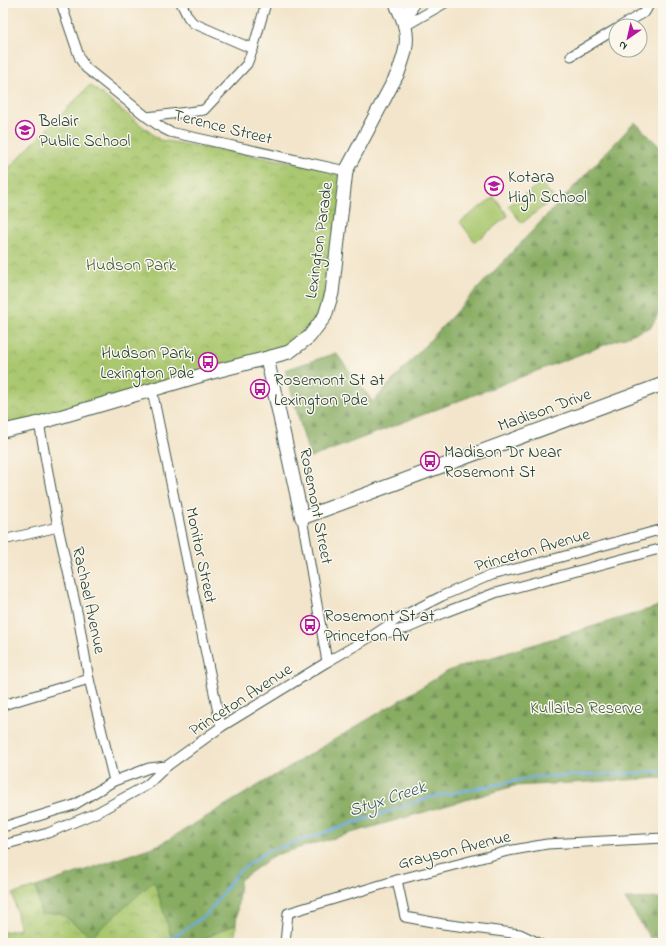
<svg xmlns="http://www.w3.org/2000/svg" width="666" height="946" viewBox="0 0 666 946" font-family="'Indie Flower',sans-serif">
<style>
.forest{fill:url(#forest-firs);stroke:#53744b}
.park{fill:url(#park-crowns);stroke:#648252}
.pitch{fill:#aac86f;stroke:#648252}
.lines{fill:none;stroke-linecap:round;stroke-linejoin:round}
.stream{stroke:#6daadf;stroke-width:2.5}
.street-casing{stroke:#3f564b;stroke-width:11}
.secondary-casing{stroke:#3f564b;stroke-width:15}
.street{stroke:#fff;stroke-width:9}
.secondary{stroke:#fff;stroke-width:13}
.labels{text-anchor:middle;stroke-width:3;stroke-linejoin:round;paint-order:stroke}
.poi-label{font-size:17px;fill:#1f3d34;stroke:#fbf7ec;text-anchor:start}
.street-label{font-size:17px;fill:#1f3d34;stroke:#fbf7ec}
.park-label{font-size:17px;fill:#426043;stroke:#fbf7ec}
.water-label{font-size:18px;font-style:italic;fill:#365e67;stroke:#fbf7ec}
</style>
<defs>
<pattern id="forest-firs" width="22" height="20" patternUnits="userSpaceOnUse"><rect width="22" height="20" fill="#87ac62"/><path d="M5 1l3.5 6h-7zM16 11l3.5 6h-7z" fill="#6e8d52"/></pattern>
<pattern id="park-crowns" width="20" height="18" patternUnits="userSpaceOnUse"><rect width="20" height="18" fill="#aac86f"/><path d="M2 6a3 3 0 1 1 6 0M12 15a3 3 0 1 1 6 0" fill="none" stroke="#8aa45c"/></pattern>
</defs>
<rect width="100%" height="100%" fill="#fbf7ec"/>
<filter id="ink" filterUnits="userSpaceOnUse"><feTurbulence type="fractalNoise" baseFrequency=".025" numOctaves="2"/><feDisplacementMap in="SourceGraphic" scale="8" xChannelSelector="R" yChannelSelector="G"/><feConvolveMatrix kernelMatrix="1 2 1 2 8 2 1 2 1" color-interpolation-filters="sRGB"/></filter>
<filter id="wash" filterUnits="userSpaceOnUse"><feTurbulence type="fractalNoise" baseFrequency=".012" numOctaves="4" result="noise"/><feDisplacementMap in="SourceGraphic" scale="16" xChannelSelector="R" yChannelSelector="G"/><feGaussianBlur stdDeviation="0.9" result="paint"/><feColorMatrix in="noise" values="0 0 0 0 0 0 0 0 0 0 0 0 0 0 0 0 0 1.4 0 .05"/><feComposite in="paint" operator="in"/></filter>
<g filter="url(#wash)">
<rect width="100%" height="100%" fill="#f3e5cb"/>
<g class="forest">
<path d="M 635,122 L 663,150 L 663,305 L 651,327 L 310,458 L 285,370 L 336,353 L 373,402 L 465,302 Z"/>
<path d="M 663,605 L 663,778 L 514,786 L 275,855 L 240,880 L 236,924 L 195,943 L 173,943 L 154,882 L 91,938 L 60,913 L 41,914 L 36,887 L 161,844 L 450,670 Z"/>
<path d="M 663,898 L 663,940 L 652,941 L 625,899 Z"/>
</g>
<g class="park">
<path d="M 90,85 L 160,140 L 346,171 L 325,316 L 289,352 L 3,430 L 3,174 Z"/>
<path d="M 154,881 L 173,943 L 3,943 L 3,932 L 20,929 L 13,894 L 36,887 L 41,914 L 60,913 L 91,937 Z"/>
<path d="M 236,924 L 235,943 L 195,943 Z"/>
</g>
<g class="pitch">
<path d="M 541,183 L 554,198 L 522,223 L 508,206 Z"/>
<path d="M 494,197 L 508,216 L 475,242 L 460,222 Z"/>
</g>
<g class="lines">
<path class="stream" d="M 156,943 L 176,936 L 207,914 L 238,872 L 266,852 L 432,797 L 535,777 L 639,773 L 663,770"/>
</g>
</g>
<g filter="url(#ink)">
<g class="lines">
<g class="street-casing">
<g id="street">
<path d="M 61,3 L 80,59 L 86,68 L 147,117 L 162,128 L 170,132 L 346,171"/>
<path d="M 181,3 L 188,17 L 193,23 L 253,49"/>
<path d="M 405,26 L 445,3"/>
<path d="M 621,26 L 645,12 L 650,3"/>
<path d="M 571,56 L 616,29"/>
<path d="M 147,117 L 204,110 L 247,64 L 253,49 L 266,3"/>
<path d="M 152,390 L 221,727"/>
<path d="M 39,423 L 58,527 L 78,616 L 89,679 L 114,781"/>
<path d="M 302,518 L 327,662"/>
<path d="M 3,540 L 58,527"/>
<path d="M 377,635 L 408,628 L 443,613 L 495,593 L 663,548"/>
<path d="M 3,705 L 89,679"/>
<path d="M 3,827 L 74,805 L 114,781 L 149,768 L 167,766"/>
<path d="M 3,845 L 48,833 L 98,812 L 147,785 L 167,766 L 221,727 L 327,662 L 372,636 L 399,618 L 442,596 L 491,575 L 543,562 L 663,529"/>
<path d="M 397,880 L 405,917 L 443,924 L 520,934 L 539,943"/>
<path d="M 285,943 L 288,913 L 397,880 L 508,851 L 547,844 L 663,838"/>
</g>
</g>
<g class="secondary-casing">
<g id="secondary">
<path d="M 405,26 L 412,3"/>
<path d="M 267,358 L 302,518 L 663,384"/>
<path d="M 3,431 L 39,423 L 209,373 L 267,358 L 289,352 L 309,337 L 325,316 L 332,293 L 346,171 L 398,73 C 404,57 409,43 405,27 C 404,20 400,13 397,6 L 397,3"/>
</g>
</g>
<use href="#street" class="street"/>
<use href="#secondary" class="secondary"/>
</g>
</g>
<defs>
<g id="school-ring" transform="scale(1)"><circle r="9.5" fill="#fbf7ec" stroke="#b5179e" stroke-width="1.5"/><path d="M0-5L7-2L0 1L-7-2ZM-4 1L0 2.5L4 1V4Q0 6-4 4Z" fill="#b5179e"/></g>
<g id="bus-ring" transform="scale(1)"><circle r="9.5" fill="#fbf7ec" stroke="#b5179e" stroke-width="1.5"/><path d="M-5-6H5V4H4V6H2V4H-2V6H-4V4H-5ZM-3.5-4V0h7V-4ZM-3.5 1.2v1.5H-2V1.2ZM2 1.2v1.5H3.5V1.2Z" fill="#b5179e"/></g>
</defs>
<g fill-rule="evenodd">
<use href="#school-ring" x="25" y="130"/>
<use href="#school-ring" x="494" y="186"/>
<use href="#bus-ring" x="208" y="362"/>
<use href="#bus-ring" x="260" y="389"/>
<use href="#bus-ring" x="430" y="461"/>
<use href="#bus-ring" x="310" y="625"/>
</g>
<g class="labels">
<g class="poi-label">
<text x="39" y="126">Belair<tspan x="39" dy="20">Public School</tspan></text>
<text x="508" y="182">Kotara<tspan x="508" dy="20">High School</tspan></text>
<text x="194" y="358" text-anchor="end">Hudson Park,<tspan x="194" dy="20">Lexington Pde</tspan></text>
<text x="274" y="385">Rosemont St at<tspan x="274" dy="20">Lexington Pde</tspan></text>
<text x="444" y="457">Madison Dr Near<tspan x="444" dy="20">Rosemont St</tspan></text>
<text x="324" y="621">Rosemont St at<tspan x="324" dy="20">Princeton Av</tspan></text>
</g>
<g class="street-label">
<text transform="translate(223 126) rotate(14)" y="6">Terence Street</text>
<text transform="translate(318 240) rotate(-82)" y="6">Lexington Parade</text>
<text transform="translate(544 409) rotate(-20)" y="6">Madison Drive</text>
<text transform="translate(317 506) rotate(79)" y="6">Rosemont Street</text>
<text transform="translate(532 549) rotate(-16)" y="6">Princeton Avenue</text>
<text transform="translate(202 555) rotate(78)" y="6">Monitor Street</text>
<text transform="translate(90 600) rotate(78)" y="6">Rachael Avenue</text>
<text transform="translate(240 699) rotate(-33)" y="6">Princeton Avenue</text>
<text transform="translate(454 849) rotate(-14)" y="6">Grayson Avenue</text>
</g>
<g class="park-label">
<text x="131" y="270">Hudson Park</text>
<text x="586" y="713">Kullaiba Reserve</text>
</g>
<g class="water-label">
<text transform="translate(387 798) rotate(-18)" y="6">Styx Creek</text>
</g>
</g>
<rect width="666" height="946" fill="none" stroke="#fbf7ec" stroke-width="16"/>
<g transform="translate(628 38) rotate(214)"><circle r="19" fill="#fbf7ec" stroke="#a3ada2"/>
<path d="M0-3L7 15L0 10L-7 15Z" fill="#b5179e"/>
<text y="-6" font-size="11" font-weight="bold" text-anchor="middle" fill="#1f3d34">N</text>
</g>
</svg>
